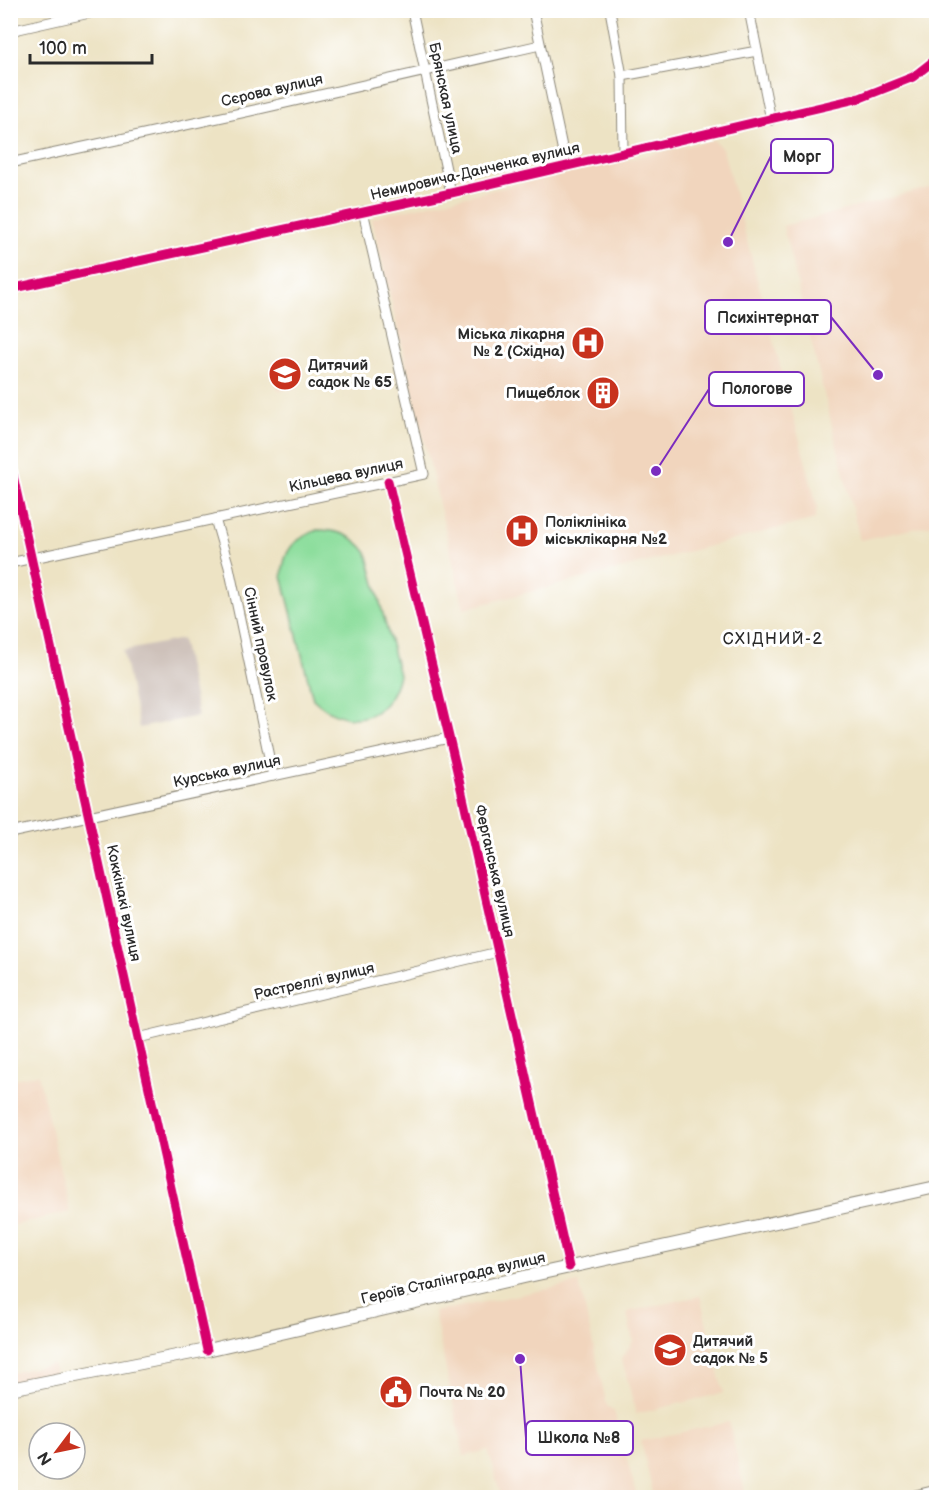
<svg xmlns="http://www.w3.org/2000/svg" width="947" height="1508" viewBox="0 0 947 1508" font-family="'Balsamiq Sans',sans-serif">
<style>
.built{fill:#f1d5bd}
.industrial{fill:#cec1ba}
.green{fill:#8dde9d;stroke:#5c8464;stroke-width:1.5}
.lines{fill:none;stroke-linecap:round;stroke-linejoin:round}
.minor-casing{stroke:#8c8778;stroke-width:11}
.major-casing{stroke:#8c8778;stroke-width:14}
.minor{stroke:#fff;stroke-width:9}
.major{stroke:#fff;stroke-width:12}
.cycleway-casing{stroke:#fff;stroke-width:13}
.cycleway{stroke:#d6006c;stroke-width:9}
.labels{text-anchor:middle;stroke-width:6;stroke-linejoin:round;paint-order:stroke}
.street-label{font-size:15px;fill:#2b2b2b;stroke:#fff}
.poi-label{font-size:15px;font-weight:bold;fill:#2b2b2b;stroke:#fff;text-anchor:start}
.neighbourhood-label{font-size:16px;letter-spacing:1.5px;fill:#2b2b2b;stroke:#fff}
.leader{fill:none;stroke:#7b2cbf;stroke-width:2}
.callout-dot{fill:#7b2cbf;stroke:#fff;stroke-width:2}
.callout{fill:#fff;stroke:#7b2cbf;stroke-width:2}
.callout-label{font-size:16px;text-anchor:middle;font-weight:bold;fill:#2b2b2b}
</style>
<rect width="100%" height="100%" fill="#fff"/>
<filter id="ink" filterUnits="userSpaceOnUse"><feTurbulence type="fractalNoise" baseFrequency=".0167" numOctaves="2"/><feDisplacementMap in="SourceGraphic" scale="12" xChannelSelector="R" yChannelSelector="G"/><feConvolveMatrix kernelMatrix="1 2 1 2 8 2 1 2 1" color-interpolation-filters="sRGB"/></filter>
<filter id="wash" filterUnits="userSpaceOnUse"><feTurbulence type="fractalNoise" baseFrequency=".008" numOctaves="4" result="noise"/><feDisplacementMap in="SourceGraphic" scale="24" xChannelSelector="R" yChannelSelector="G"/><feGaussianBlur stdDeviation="1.35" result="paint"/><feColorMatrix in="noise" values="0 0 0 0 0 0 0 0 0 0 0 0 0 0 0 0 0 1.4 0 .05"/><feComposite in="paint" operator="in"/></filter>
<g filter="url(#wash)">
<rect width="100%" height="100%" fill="#ede3c4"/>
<g class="built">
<path d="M 714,140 L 723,150 L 817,506 L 815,519 L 464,609 L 372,219 L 386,214 Z"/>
<path d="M 936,186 L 936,524 L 860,540 L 783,226 Z"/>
<path d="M 293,357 L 299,387 L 278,391 L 272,361 Z"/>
<path d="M 38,1074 L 70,1212 L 11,1226 L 11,1080 Z"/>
<path d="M 579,1283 L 607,1406 L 614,1411 L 637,1497 L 501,1497 L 488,1450 L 464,1456 L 434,1312 Z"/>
<path d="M 700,1296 L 723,1393 L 636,1414 L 622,1358 L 633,1341 L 627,1312 Z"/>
<path d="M 53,1364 L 56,1375 L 11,1384 L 10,1373 Z"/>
<path d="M 729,1422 L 746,1497 L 654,1497 L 641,1441 Z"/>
</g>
<path class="industrial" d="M 182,639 L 198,716 L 139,728 L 123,651 Z"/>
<path class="green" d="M 317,530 C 338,530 354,535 367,553 L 399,675 C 388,722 347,731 313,699 L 282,576 C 284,549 293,540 317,530 Z"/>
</g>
<g filter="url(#ink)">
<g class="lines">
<g class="minor-casing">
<g id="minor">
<path d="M 412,10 L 451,193"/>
<path d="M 533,10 L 566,166"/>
<path d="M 610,10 L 622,76 L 623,153"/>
<path d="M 749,10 L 771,120"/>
<path d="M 10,31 L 103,10"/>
<path d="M 622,76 L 757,51"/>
<path d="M 10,163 L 250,111 L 540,45"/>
<path d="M 10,289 L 451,193 L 860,98 L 913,77 L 936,59"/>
<path d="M 10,462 L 207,1350"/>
<path d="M 388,481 L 455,762 L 569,1267"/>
<path d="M 215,519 L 229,567 L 273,776"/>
<path d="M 10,563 L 424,474 L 363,211"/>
<path d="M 10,833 L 449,738"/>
<path d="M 138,1038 L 498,952"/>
<path d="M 903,1498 L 936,1490"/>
</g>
</g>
<g class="major-casing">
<path id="major" d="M 10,1389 L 207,1350 L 524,1277 L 936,1187"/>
</g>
<use href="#minor" class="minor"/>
<use href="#major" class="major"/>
<g class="cycleway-casing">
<g id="cycleway">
<path d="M 10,289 L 451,193 L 860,98 L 913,77 L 936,59"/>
<path d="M 10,462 L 207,1350"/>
<path d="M 388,481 L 455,762 L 569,1267"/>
</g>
</g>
<use href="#cycleway" class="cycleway"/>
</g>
</g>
<defs>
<g id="hospital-disc" transform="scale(1.725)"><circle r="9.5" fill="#c8321e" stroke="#fff"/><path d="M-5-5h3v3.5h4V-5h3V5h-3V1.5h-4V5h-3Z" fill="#fff"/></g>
<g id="school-disc" transform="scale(1.725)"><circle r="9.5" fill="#c8321e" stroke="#fff"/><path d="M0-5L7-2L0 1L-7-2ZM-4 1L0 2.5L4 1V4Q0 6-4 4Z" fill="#fff"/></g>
<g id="building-disc" transform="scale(1.725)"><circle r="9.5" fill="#c8321e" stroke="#fff"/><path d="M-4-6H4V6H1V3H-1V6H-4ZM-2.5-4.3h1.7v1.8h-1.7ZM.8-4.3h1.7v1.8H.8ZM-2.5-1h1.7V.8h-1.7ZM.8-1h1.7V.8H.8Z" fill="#fff"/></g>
<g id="civic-disc" transform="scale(1.725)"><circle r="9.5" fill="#c8321e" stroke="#fff"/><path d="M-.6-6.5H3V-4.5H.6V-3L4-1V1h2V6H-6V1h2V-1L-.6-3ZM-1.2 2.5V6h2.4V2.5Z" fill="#fff"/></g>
</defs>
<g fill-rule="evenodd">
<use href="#hospital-disc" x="588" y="343"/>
<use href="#school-disc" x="285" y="374"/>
<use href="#building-disc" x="603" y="393"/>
<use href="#hospital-disc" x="522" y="531"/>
<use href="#school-disc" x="670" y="1350"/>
<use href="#civic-disc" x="396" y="1392"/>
</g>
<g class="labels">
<g class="street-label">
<text transform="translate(272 90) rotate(-13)" y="5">Сєрова вулиця</text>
<text transform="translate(446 98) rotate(78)" y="5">Брянская улица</text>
<text transform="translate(475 171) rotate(-13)" y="5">Немировича-Данченка вулиця</text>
<text transform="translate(346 475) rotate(-12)" y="5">Кільцева вулиця</text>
<text transform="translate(261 644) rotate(78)" y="5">Сінний провулок</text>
<text transform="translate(227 771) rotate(-12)" y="5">Курська вулиця</text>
<text transform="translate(495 871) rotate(77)" y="5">Ферганська вулиця</text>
<text transform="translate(124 903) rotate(78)" y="5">Коккінакі вулиця</text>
<text transform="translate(314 981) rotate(-13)" y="5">Растреллі вулиця</text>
<text transform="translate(453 1278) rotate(-13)" y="5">Героїв Сталінграда вулиця</text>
</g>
<g class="poi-label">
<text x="565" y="339" text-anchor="end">Міська лікарня<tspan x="565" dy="17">№ 2 (Східна)</tspan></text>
<text x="308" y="370">Дитячий<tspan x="308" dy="17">садок № 65</tspan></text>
<text x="580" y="398" text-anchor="end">Пищеблок</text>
<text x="545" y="527">Поліклініка<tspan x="545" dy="17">міськлікарня №2</tspan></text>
<text x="693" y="1346">Дитячий<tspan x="693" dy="17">садок № 5</tspan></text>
<text x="419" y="1397">Почта № 20</text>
</g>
<g class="neighbourhood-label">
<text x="773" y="644">СХІДНИЙ-2</text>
</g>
</g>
<path class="leader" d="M728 242L771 156M878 375L831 317M656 471L709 389M520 1359L526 1438"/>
<g class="callout-dot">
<circle cx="728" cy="242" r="6"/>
<circle cx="878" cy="375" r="6"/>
<circle cx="656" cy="471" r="6"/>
<circle cx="520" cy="1359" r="6"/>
</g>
<g class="callout">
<rect x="771" y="139" width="62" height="34" rx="6"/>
<rect x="705" y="300" width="126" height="34" rx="6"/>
<rect x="709" y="372" width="95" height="34" rx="6"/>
<rect x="526" y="1421" width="107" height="34" rx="6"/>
</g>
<g class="callout-label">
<text x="802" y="162">Морг</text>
<text x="768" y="323">Психінтернат</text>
<text x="757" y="394">Пологове</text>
<text x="579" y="1443">Школа №8</text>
</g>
<rect width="947" height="1508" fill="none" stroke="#fff" stroke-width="36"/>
<g transform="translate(57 1451) rotate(238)"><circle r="28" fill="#ffffff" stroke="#aaaaaa" stroke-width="1.5"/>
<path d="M0-4.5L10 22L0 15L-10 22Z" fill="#c8321e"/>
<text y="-9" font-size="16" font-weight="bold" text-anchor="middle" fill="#2b2b2b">N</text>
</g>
<path d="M30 54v9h122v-9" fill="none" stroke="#2b2b2b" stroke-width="3"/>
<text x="39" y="54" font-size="18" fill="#2b2b2b" stroke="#ffffff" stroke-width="4.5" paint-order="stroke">100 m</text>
</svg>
